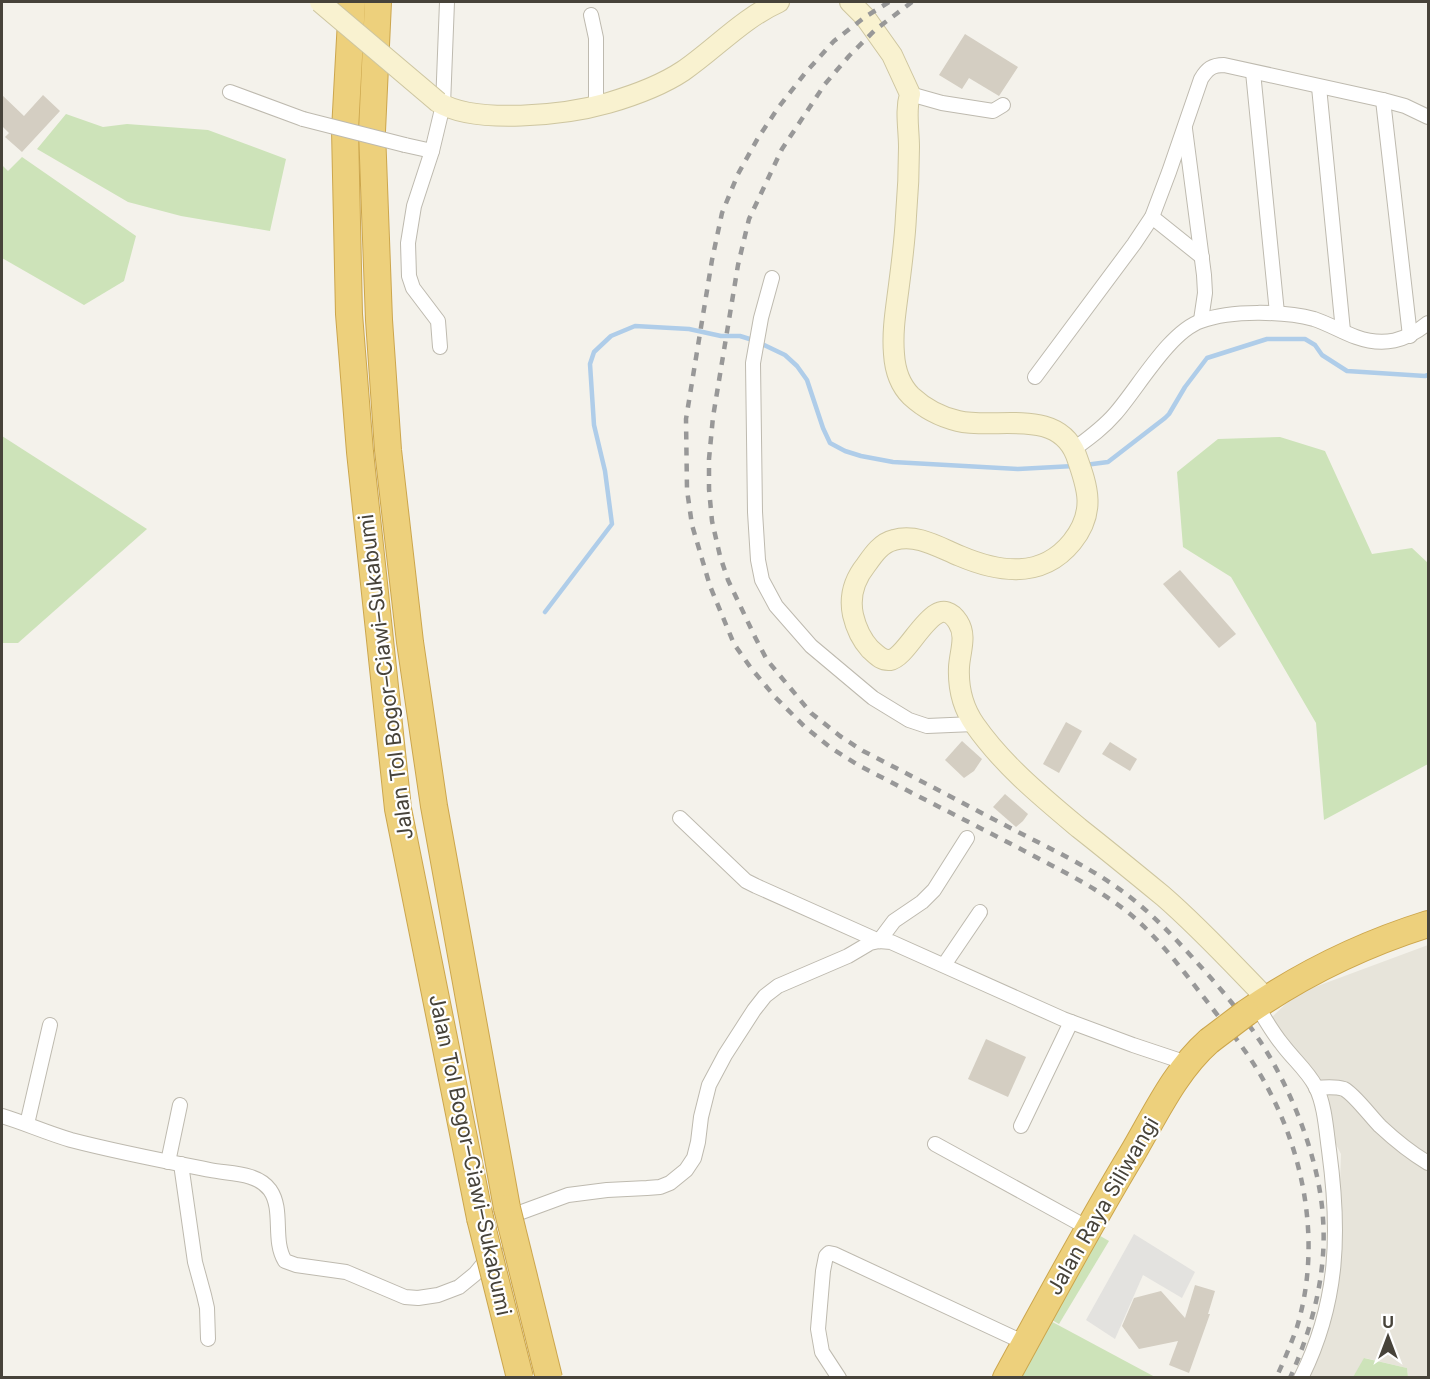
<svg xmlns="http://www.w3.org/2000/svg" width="1430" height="1379" viewBox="0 0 1430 1379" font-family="Inter,sans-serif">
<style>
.residential{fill:#e7e4da}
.green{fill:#cde3b9}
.parking{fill:#e3e2df}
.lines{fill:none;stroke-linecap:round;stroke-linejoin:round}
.stream{stroke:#afcde9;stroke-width:4.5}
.building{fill:#d4cec2}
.street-casing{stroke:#bebaaf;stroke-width:16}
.secondary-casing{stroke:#cec6a0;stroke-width:22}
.highway-casing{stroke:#cca64d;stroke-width:28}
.street{stroke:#fff;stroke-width:14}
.secondary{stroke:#f9f2d0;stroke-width:20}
.highway{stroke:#edd07c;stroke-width:26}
.rail{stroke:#989898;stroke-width:4.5;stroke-dasharray:8 8;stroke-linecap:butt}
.street-bridge-casing{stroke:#bebaaf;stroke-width:16;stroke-linecap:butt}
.secondary-bridge-casing{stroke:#cec6a0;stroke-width:22;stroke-linecap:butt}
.highway-bridge-casing{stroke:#cca64d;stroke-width:28;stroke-linecap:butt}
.street-bridge{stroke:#fff;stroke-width:14}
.secondary-bridge{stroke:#f9f2d0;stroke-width:20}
.highway-bridge{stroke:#edd07c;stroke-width:26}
.labels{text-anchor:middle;stroke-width:4.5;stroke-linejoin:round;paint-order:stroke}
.street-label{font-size:21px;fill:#47433a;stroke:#fff}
</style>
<rect width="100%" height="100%" fill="#f4f2eb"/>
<path class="residential" d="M 1428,945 L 1428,1377 L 1408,1377 L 1407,1368 L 1365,1358 L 1353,1377 L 1307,1377 L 1326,1335 L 1338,1245 L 1341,1154 L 1271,1018 L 1296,994 Z"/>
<g class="green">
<path d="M 66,114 L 103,127 L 127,124 L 208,130 L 286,159 L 270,231 L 181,216 L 128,202 L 37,149 Z"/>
<path d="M 22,157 L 136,236 L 124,281 L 84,305 L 2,258 L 2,165 L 8,171 Z"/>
<path d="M 2,436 L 147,529 L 18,643 L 2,643 Z"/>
<path d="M 1280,437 L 1325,451 L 1372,554 L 1412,548 L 1428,563 L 1428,764 L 1324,820 L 1316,723 L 1231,577 L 1183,547 L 1177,472 L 1218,439 Z"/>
<path d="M 1095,1233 L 1109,1241 L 1059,1324 L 1045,1316 Z"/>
<path d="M 1045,1318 L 1155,1377 L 1011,1378 Z"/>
<path d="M 1364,1358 L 1407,1368 L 1408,1377 L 1353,1377 Z"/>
</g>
<path class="parking" d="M 1134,1234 L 1195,1272 L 1182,1298 L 1143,1275 L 1115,1339 L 1086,1320 Z"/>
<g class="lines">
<g class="stream">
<path d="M 1085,465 L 1108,462 L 1165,418 L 1169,414 L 1185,387 L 1207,358 L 1267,339 L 1305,339 L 1315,345 L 1322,355 L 1347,371 L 1425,376 L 1428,375"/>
<path d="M 545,612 L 612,524 L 605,471 L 594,425 L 590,364 L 594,352 L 611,336 L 635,326 L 689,329 L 721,336 L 740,336 L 756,341 L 785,355 L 797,366 L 807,380 L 823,428 L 830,443 L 845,451 L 861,456 L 893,462 L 1018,469 L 1074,466"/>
</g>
</g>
<g class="building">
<path d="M 965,34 L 1018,67 L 999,96 L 969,78 L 962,89 L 939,75 Z"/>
<path d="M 2,95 L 24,116 L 43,95 L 60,111 L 22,152 L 5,137 L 9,133 L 2,126 Z"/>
<path d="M 1180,570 L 1236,634 L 1219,648 L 1163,584 Z"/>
<path d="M 1066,722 L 1082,731 L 1059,773 L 1043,764 Z"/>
<path d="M 962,741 L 982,759 L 974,771 L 964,778 L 945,760 Z"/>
<path d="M 1110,742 L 1137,759 L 1130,771 L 1102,754 Z"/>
<path d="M 1005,794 L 1028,814 L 1023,821 L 1016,827 L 993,807 Z"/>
<path d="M 986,1039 L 1026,1057 L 1008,1097 L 968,1079 Z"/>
<path d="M 1195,1285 L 1215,1291 L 1208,1314 L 1210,1314 L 1189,1373 L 1169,1365 L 1178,1341 L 1139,1349 L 1122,1326 L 1134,1298 L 1161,1291 L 1185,1318 Z"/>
</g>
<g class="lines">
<g class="street-casing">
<g id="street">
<path d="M 591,15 L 596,38 L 596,105"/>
<path d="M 1253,72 L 1277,313"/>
<path d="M 1319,87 L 1343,331"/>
<path d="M 230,92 L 303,119"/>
<path d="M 910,94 L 942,103 L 993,111 L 1003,105"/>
<path d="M 1383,100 L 1410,336"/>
<path d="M 1185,129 L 1204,275 L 1205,293 L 1201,320"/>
<path d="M 405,145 L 432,151"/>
<path d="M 1152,217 L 1202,257"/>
<path d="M 772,278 L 761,318 L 753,363 L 755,512 L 758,560 L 762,580 L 776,606 L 811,646 L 873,698 L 909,720 L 927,726 L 974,724"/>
<path d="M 440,347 L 438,321 L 413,288 L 409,276 L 408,243 L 414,206 L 432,151 L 443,105 L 447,2"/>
<path d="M 1035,377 L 1134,244 L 1152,217 L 1169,172 L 1201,79 C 1207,69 1212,65 1224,65 L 1383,100 L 1405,106 L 1428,117"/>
<path d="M 1074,449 C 1089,438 1103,428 1115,414 C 1138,388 1169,332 1201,321 C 1231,310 1284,311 1314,319 C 1329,324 1342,332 1356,337 C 1384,347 1406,341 1428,323"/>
<path d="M 680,818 L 746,881 L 756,886 L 879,941 L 894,921 L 922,902 L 934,890 L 967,838"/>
<path d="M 944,965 L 980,912"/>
<path d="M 1257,1006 C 1265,1019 1272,1032 1282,1044 C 1293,1059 1307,1070 1316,1087 C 1325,1106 1326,1129 1329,1150 C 1340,1231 1339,1302 1301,1378"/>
<path d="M 1316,1088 C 1325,1087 1335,1086 1344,1089 C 1354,1094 1371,1117 1380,1126 C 1395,1140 1411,1153 1428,1163"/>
<path d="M 2,1116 C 25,1123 47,1133 71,1140 C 117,1152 164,1161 210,1170 C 229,1174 257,1172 270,1190 C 284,1210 272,1240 285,1261 L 296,1265 L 346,1272 L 405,1297 L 418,1298 L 438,1295 L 459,1287 L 475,1274 L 489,1257 L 509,1222 L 519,1213 L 568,1195 L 607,1190 L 647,1188 L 660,1187 L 670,1183 L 686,1170 L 694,1158 L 698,1142 L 701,1117 L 709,1085 L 725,1055 L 754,1010 L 765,996 L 778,986 L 848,956 L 870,943 L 879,941 L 891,942 L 1063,1019 L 1133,1045 L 1187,1063"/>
<path d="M 27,1124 L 50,1025"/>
<path d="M 1021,1126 L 1071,1022"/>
<path d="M 935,1144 L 1088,1228"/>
<path d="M 168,1162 L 180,1105"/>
<path d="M 181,1164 L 195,1262 L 204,1295 L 207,1308 L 208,1339"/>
<path d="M 839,1378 L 822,1352 L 818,1329 L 823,1271 L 826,1256 L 829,1253 L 834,1254 L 1025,1343"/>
</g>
</g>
<g class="secondary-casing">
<g id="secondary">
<path d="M 850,2 L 865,17 L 892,55 L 910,94 C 905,111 909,129 909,147 C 909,170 908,193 906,216 C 905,239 902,262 899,285 C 896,309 892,331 894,354 C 895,370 900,385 911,396 C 924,408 941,417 958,421 C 996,430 1057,407 1076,455 C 1088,488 1096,512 1072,542 C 1042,579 1000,573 960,556 C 940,548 917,533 894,540 C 881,543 873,555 866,565 C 854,580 849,596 853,615 C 856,628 861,639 870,649 C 876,654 881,661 890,660 C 910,657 935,586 958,622 C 967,636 960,651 959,667 C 958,688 963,708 975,725 C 1003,765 1042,797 1079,828 C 1107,850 1135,873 1163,896 C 1200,928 1233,964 1267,999"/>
<path d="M 438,102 C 475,125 566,115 608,103 C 632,96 662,85 683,71 C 715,49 743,18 779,2"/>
</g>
</g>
<g class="highway-casing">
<g id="highway">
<path d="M 352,2 L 345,130 L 349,314 L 360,452 L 398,809 L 480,1218"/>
<path d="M 378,2 L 372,131 L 379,320 L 388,450 L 410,642 L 434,806 L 507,1208"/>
<path d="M 1246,1013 C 1302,974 1364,944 1428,924"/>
<path d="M 1006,1378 C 1047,1303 1088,1227 1132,1154 C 1155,1115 1175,1071 1209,1041"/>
</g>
</g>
<use href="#street" class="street"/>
<use href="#secondary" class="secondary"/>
<use href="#highway" class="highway"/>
<g class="rail">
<path d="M 889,2 L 865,17 L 834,41 L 806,72 L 778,108 L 758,138 L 738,174 L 722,213 L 712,260 L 686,419 L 687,490 L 692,525 L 710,586 L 734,644 L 751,668 L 775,697 L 805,727 L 831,748 L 858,765 C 910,792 963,819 1015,846 C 1052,866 1091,884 1125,910 C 1158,936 1183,971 1209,1004 C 1221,1020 1234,1035 1245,1051 C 1300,1129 1325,1234 1297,1327 C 1291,1344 1284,1361 1276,1378"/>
<path d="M 912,2 L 875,30 L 849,56 L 825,84 L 782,149 L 749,219 L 738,265 L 713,417 L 709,459 L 709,489 L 712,521 L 720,556 L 728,580 L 755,637 L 767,660 L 811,713 L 840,736 L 863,751 C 916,778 968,806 1020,833 C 1057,852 1097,871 1130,897 C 1153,915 1172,935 1192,957 C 1216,983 1240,1011 1260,1041 C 1292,1090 1320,1161 1323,1219 C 1327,1273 1312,1329 1290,1378"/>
</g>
<g class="street-bridge-casing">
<path id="street-bridge" d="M 303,119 L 405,145"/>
</g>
<g class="secondary-bridge-casing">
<path id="secondary-bridge" d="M 320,2 L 438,102"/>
</g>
<g class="highway-bridge-casing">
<g id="highway-bridge">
<path d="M 1209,1041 L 1246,1013"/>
<path d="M 507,1208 L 549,1378"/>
<path d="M 480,1218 L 520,1378"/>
</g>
</g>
<use href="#street-bridge" class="street-bridge"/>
<use href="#secondary-bridge" class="secondary-bridge"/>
<use href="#highway-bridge" class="highway-bridge"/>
</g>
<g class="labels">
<g class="street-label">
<text transform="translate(386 677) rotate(-97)" y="7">Jalan Tol Bogor–Ciawi–Sukabumi</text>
<text transform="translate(470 1155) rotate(78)" y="7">Jalan Tol Bogor–Ciawi–Sukabumi</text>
<text transform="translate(1103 1206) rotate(-60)" y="7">Jalan Raya Siliwangi</text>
</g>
</g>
<rect width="1430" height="1379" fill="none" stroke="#47433a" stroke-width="6"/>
<g transform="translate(1388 1337)" stroke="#ffffff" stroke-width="4.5" paint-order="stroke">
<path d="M0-4.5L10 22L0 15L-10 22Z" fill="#47433a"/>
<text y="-9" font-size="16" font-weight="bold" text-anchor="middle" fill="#47433a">U</text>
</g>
</svg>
